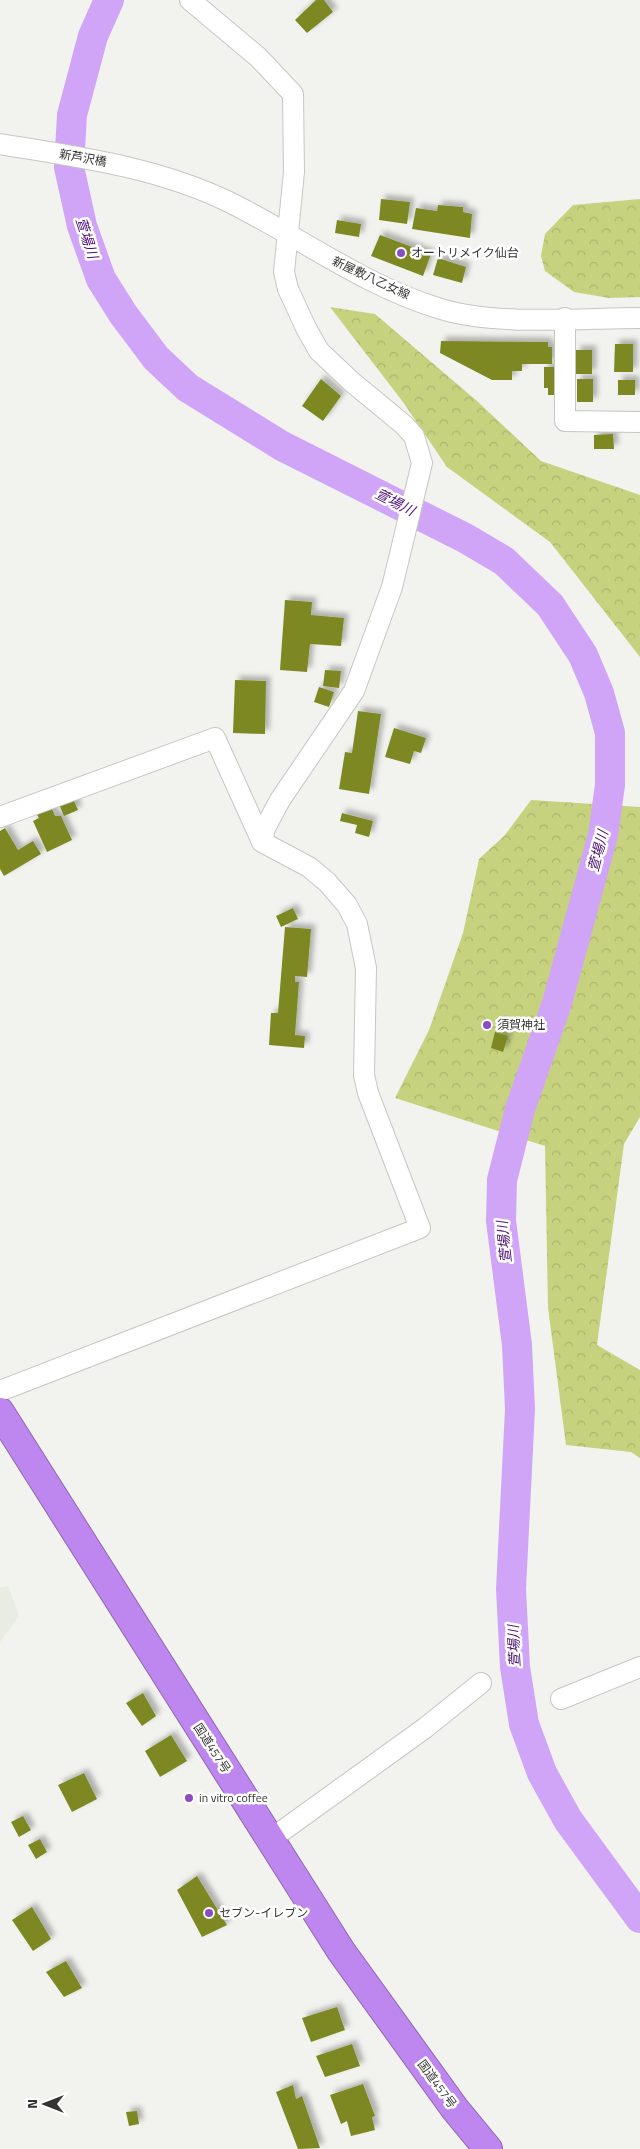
<svg xmlns="http://www.w3.org/2000/svg" width="640" height="2149" viewBox="0 0 640 2149" font-family="'Titillium Web','Noto Sans JP',sans-serif">
<style>
.built{fill:#e9ece0}
.forest{fill:url(#forest-crowns)}
.lines{fill:none;stroke-linecap:round;stroke-linejoin:round}
.river{stroke:#d0a5f8;stroke-width:30}
.building{fill:#7e8820;filter:url(#shadow)}
.minor-casing{stroke:#c6c7c2;stroke-width:22}
.highway-casing{stroke:#8e69ad;stroke-width:30}
.minor{stroke:#fff;stroke-width:20}
.highway{stroke:#be86ef;stroke-width:28}
.poi-dot{fill:#8d4bc0;stroke:#fff;stroke-width:2}
.labels{text-anchor:middle;stroke-width:5;stroke-linejoin:round;paint-order:stroke}
.street-label{font-size:12px;fill:#343432;stroke:#fff}
.poi-label{font-size:12px;fill:#343432;stroke:#fff;text-anchor:start}
.water-label{font-size:14px;font-style:italic;fill:#4a0d70;stroke:#fff}
</style>
<defs>
<pattern id="forest-crowns" width="20" height="18" patternUnits="userSpaceOnUse" patternTransform="scale(1.25)"><rect width="20" height="18" fill="#c7d27f"/><path d="M2 6a3 3 0 1 1 6 0M12 15a3 3 0 1 1 6 0" fill="none" stroke="#acb56e"/></pattern>
<filter id="shadow"><feDropShadow dx="4.5" dy="-4.5" stdDeviation="2.5" flood-color="#0004"/></filter>
</defs>
<rect width="100%" height="100%" fill="#f2f3ef"/>
<path class="built" d="M 8,1586 L 19,1616 L 0,1642 L 0,1587 Z"/>
<g class="forest">
<path d="M 640,199 L 640,297 L 609,298 L 574,292 L 545,271 L 541,256 L 545,234 L 573,205 Z"/>
<path d="M 330,307 L 375,314 L 477,401 L 541,461 L 640,495 L 640,657 L 550,542 L 447,467 L 403,402 Z"/>
<path d="M 531,800 L 640,807 L 640,1117 L 624,1144 L 597,1345 L 640,1370 L 640,1458 L 631,1452 L 566,1445 L 548,1308 L 545,1146 L 395,1098 L 429,1030 L 463,933 L 479,859 L 505,835 Z"/>
</g>
<g class="lines">
<path class="river" d="M 109,0 L 93,36 L 72,115 L 69,167 L 82,226 L 101,279 L 123,314 L 156,358 L 188,388 L 282,446 L 465,538 L 504,561 L 550,605 L 583,655 L 599,693 L 610,733 L 610,785 L 603,835 L 557,1003 L 520,1109 L 502,1180 L 501,1221 L 517,1345 L 520,1409 L 511,1589 L 515,1667 L 524,1724 L 542,1773 L 568,1820 L 640,1918"/>
</g>
<g class="building">
<path d="M 316,0 L 324,0 L 333,12 L 307,33 L 295,20 Z"/>
<path d="M 381,199 L 410,202 L 407,224 L 379,220 Z"/>
<path d="M 438,205 L 463,207 L 463,212 L 472,214 L 470,238 L 412,229 L 416,208 L 437,211 Z"/>
<path d="M 337,220 L 361,224 L 359,237 L 335,233 Z"/>
<path d="M 380,235 L 431,254 L 423,276 L 371,256 Z"/>
<path d="M 438,258 L 466,267 L 462,283 L 433,275 Z"/>
<path d="M 441,341 L 548,342 L 548,347 L 552,347 L 552,364 L 522,364 L 522,371 L 512,371 L 512,380 L 492,380 L 440,353 Z"/>
<path d="M 615,344 L 633,344 L 633,372 L 614,372 Z"/>
<rect x="576" y="350" width="16" height="24"/>
<path d="M 544,367 L 558,367 L 558,395 L 548,395 L 548,388 L 544,388 Z"/>
<path d="M 321,379 L 341,396 L 323,421 L 302,406 Z"/>
<rect x="577" y="379" width="16" height="23"/>
<rect x="618" y="380" width="17" height="15"/>
<path d="M 613,434 L 614,449 L 594,449 L 594,435 Z"/>
<path d="M 285,600 L 312,602 L 311,615 L 344,618 L 341,646 L 310,644 L 307,672 L 280,670 Z"/>
<path d="M 325,670 L 341,671 L 339,688 L 323,686 Z"/>
<path d="M 235,680 L 266,681 L 265,734 L 233,733 Z"/>
<path d="M 319,687 L 334,692 L 329,707 L 314,702 Z"/>
<path d="M 358,711 L 381,714 L 369,794 L 339,789 L 345,752 L 352,753 Z"/>
<path d="M 394,728 L 426,738 L 421,753 L 414,751 L 410,764 L 385,757 Z"/>
<path d="M 71,794 L 78,810 L 64,816 L 57,800 Z"/>
<path d="M 49,802 L 55,816 L 61,816 L 72,840 L 47,852 L 33,821 L 39,818 L 34,809 Z"/>
<path d="M 342,813 L 373,821 L 369,837 L 355,833 L 357,825 L 340,821 Z"/>
<path d="M 5,828 L 18,850 L 33,841 L 41,854 L 4,876 L 0,869 L 0,831 Z"/>
<path d="M 293,908 L 298,919 L 281,927 L 276,916 Z"/>
<path d="M 285,927 L 311,929 L 307,977 L 295,976 L 295,982 L 299,982 L 295,1035 L 305,1036 L 304,1048 L 269,1045 L 271,1013 L 278,1013 Z"/>
<path d="M 495,1032 L 508,1036 L 503,1052 L 491,1048 Z"/>
<path d="M 143,1693 L 156,1716 L 142,1726 L 126,1703 Z"/>
<path d="M 171,1735 L 187,1761 L 160,1777 L 145,1751 Z"/>
<path d="M 84,1773 L 97,1799 L 72,1812 L 58,1785 Z"/>
<path d="M 23,1816 L 31,1830 L 19,1837 L 11,1822 Z"/>
<path d="M 40,1839 L 47,1852 L 36,1859 L 28,1845 Z"/>
<path d="M 197,1876 L 227,1925 L 202,1937 L 177,1890 Z"/>
<path d="M 32,1907 L 51,1939 L 33,1951 L 12,1920 Z"/>
<path d="M 66,1961 L 82,1988 L 64,1997 L 46,1972 Z"/>
<path d="M 337,2007 L 345,2030 L 311,2042 L 302,2018 Z"/>
<path d="M 352,2044 L 360,2066 L 325,2077 L 316,2056 Z"/>
<path d="M 363,2084 L 375,2116 L 372,2117 L 375,2130 L 351,2136 L 347,2121 L 341,2124 L 330,2095 Z"/>
<path d="M 293,2085 L 296,2099 L 302,2096 L 320,2148 L 298,2149 L 276,2092 Z"/>
<path d="M 137,2111 L 139,2124 L 129,2126 L 126,2112 Z"/>
</g>
<g class="lines">
<g class="minor-casing">
<g id="minor">
<path d="M 190,0 L 258,57 L 293,94 L 294,172 L 284,272 L 288,289 L 306,328 L 319,351 L 352,382 L 404,425 L 414,436 L 422,463 L 392,587 L 354,691 L 280,800 L 265,828 L 262,842"/>
<path d="M 0,144 C 78,157 157,167 229,202 C 300,237 364,286 441,309 C 496,326 581,318 640,318"/>
<path d="M 565,318 L 565,421 L 640,422"/>
<path d="M 0,817 L 215,738 L 262,842 L 309,867 L 327,882 L 347,905 L 357,924 L 366,968 L 364,1075 L 368,1093 L 420,1228 L 0,1391"/>
<path d="M 561,1699 L 640,1667"/>
<path d="M 271,1839 L 425,1728 L 481,1683"/>
</g>
</g>
<g class="highway-casing">
<path id="highway" d="M 0,1412 L 341,1951 L 455,2109 L 488,2149"/>
</g>
<use href="#minor" class="minor"/>
<use href="#highway" class="highway"/>
</g>
<g class="poi-dot">
<circle cx="401" cy="253" r="5"/>
<circle cx="487" cy="1025" r="5"/>
<circle cx="189" cy="1798" r="5"/>
<circle cx="209" cy="1913" r="5"/>
</g>
<g class="labels">
<g class="street-label">
<text transform="translate(83 158) rotate(10)" y="4">新芦沢橋</text>
<text transform="translate(371 278) rotate(25)" y="4">新屋敷八乙女線</text>
<text transform="translate(212 1748) rotate(57)" y="4">国道457号</text>
<text transform="translate(437 2084) rotate(54)" y="4">国道457号</text>
</g>
<g class="poi-label">
<text x="411" y="257">オートリメイク仙台</text>
<text x="497" y="1029">須賀神社</text>
<text x="199" y="1802">in vitro coffee</text>
<text x="219" y="1917">セブン-イレブン</text>
</g>
<g class="water-label">
<text transform="translate(87 238) rotate(72)" y="5">萱場川</text>
<text transform="translate(395 502) rotate(27)" y="5">萱場川</text>
<text transform="translate(598 851) rotate(-76)" y="5">萱場川</text>
<text transform="translate(504 1242) rotate(-96)" y="5">萱場川</text>
<text transform="translate(514 1646) rotate(-93)" y="5">萱場川</text>
</g>
</g>
<g transform="translate(45 2104) rotate(270)" stroke="#ffffff" stroke-width="4" paint-order="stroke">
<path d="M0-4L9 19L0 12L-9 19Z" fill="#343432"/>
<text y="-8" font-size="14" font-weight="bold" text-anchor="middle" fill="#343432">N</text>
</g>
</svg>
